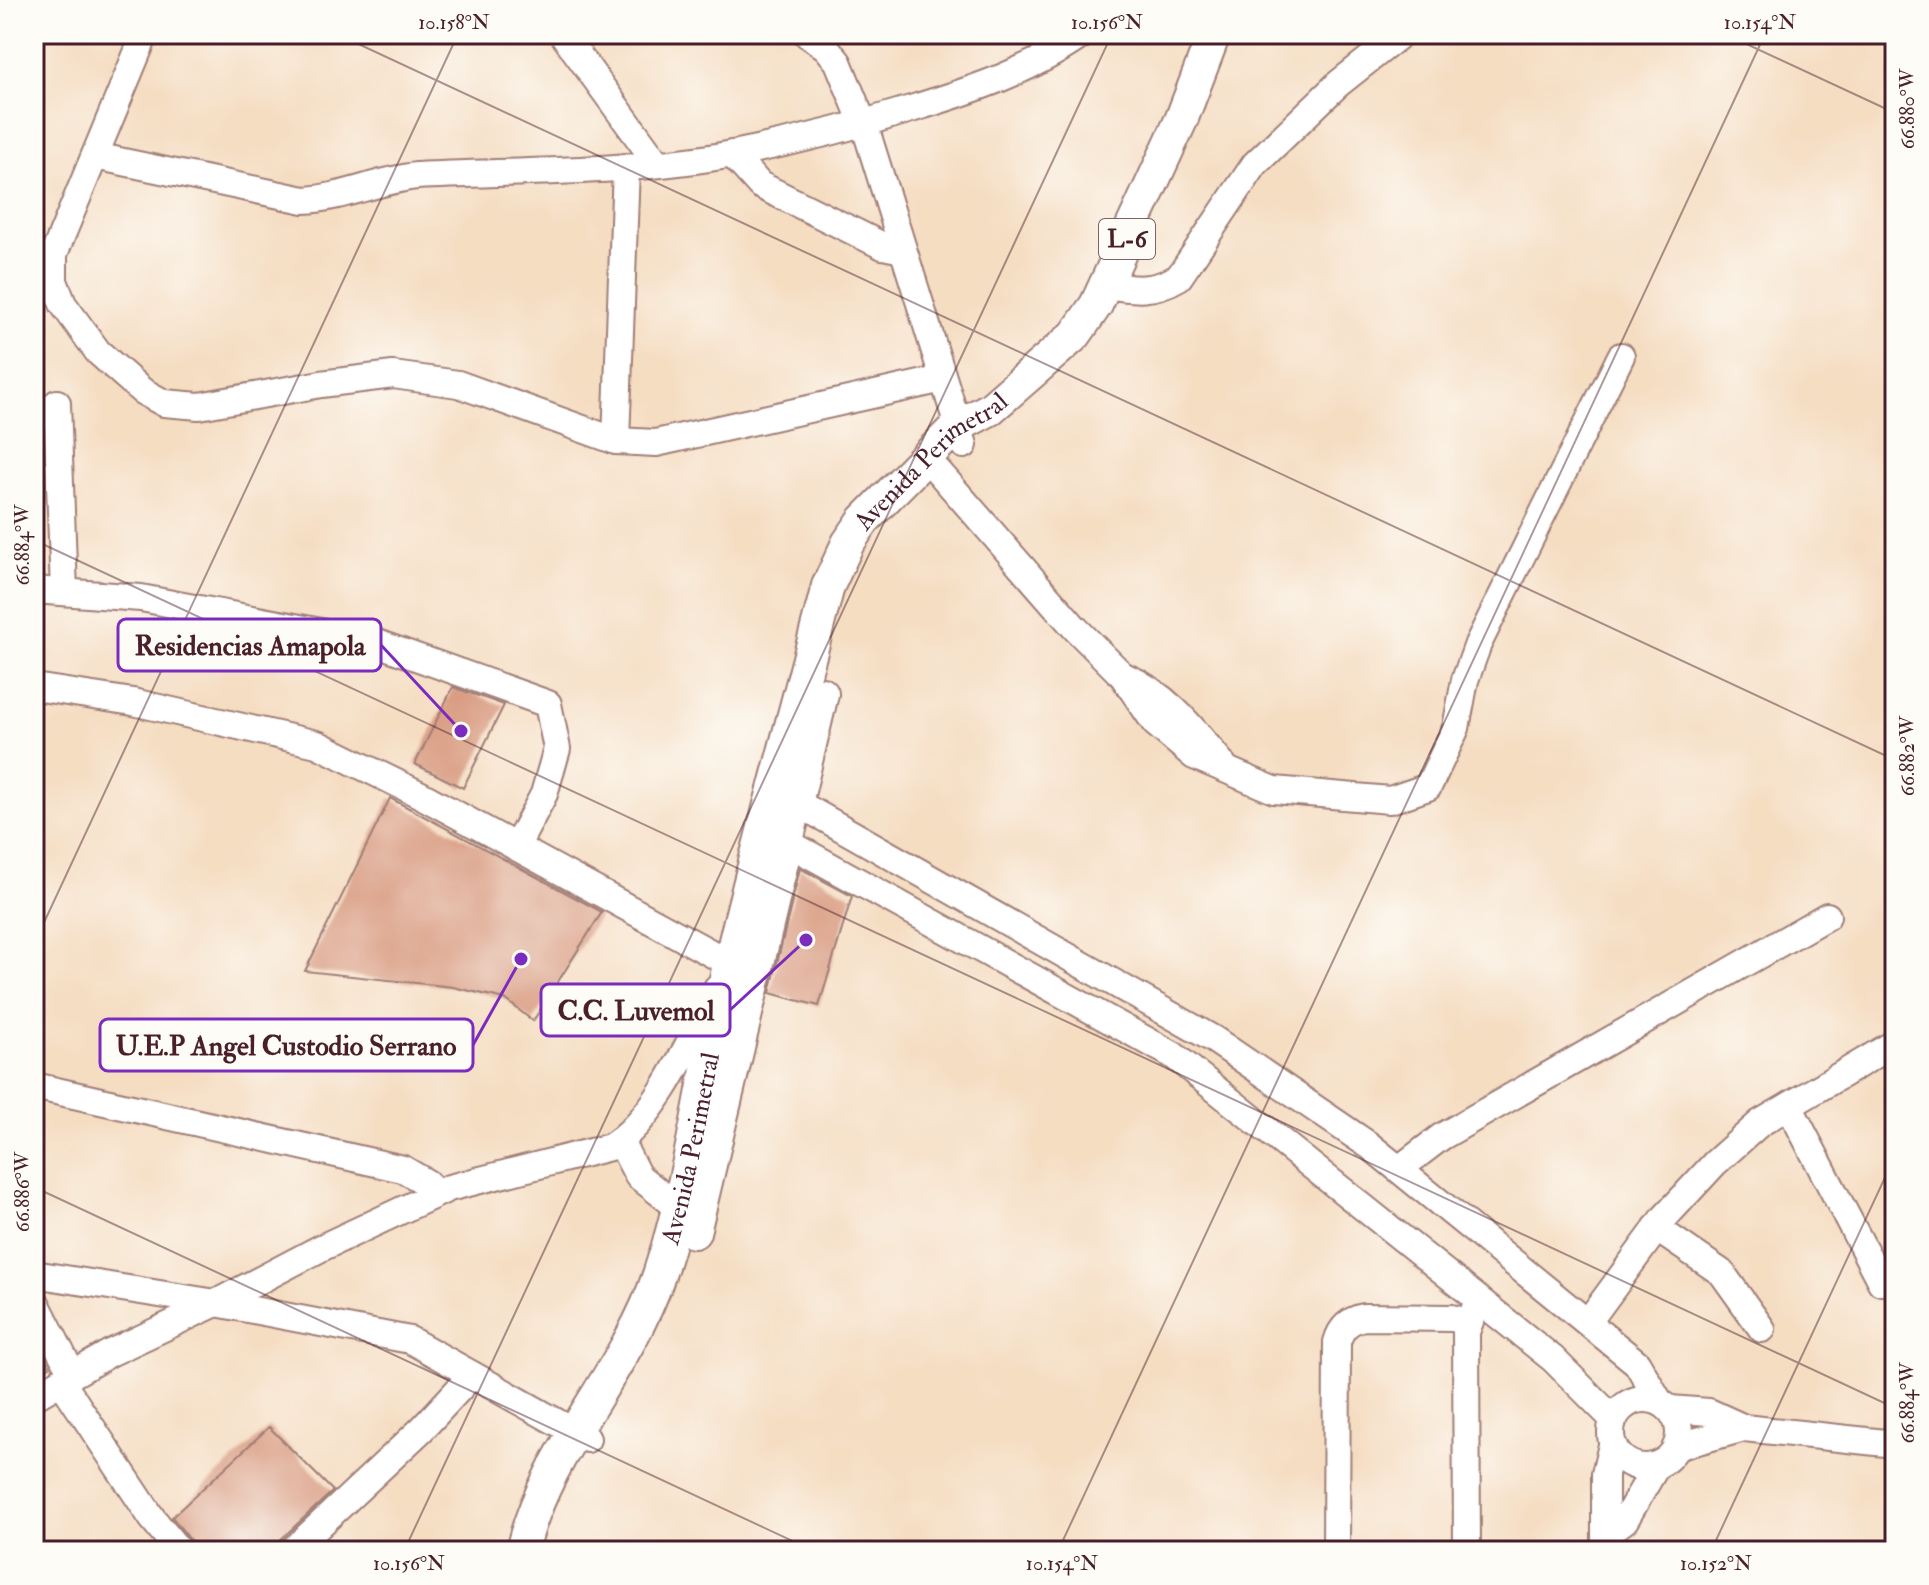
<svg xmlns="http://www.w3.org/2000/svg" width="1929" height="1585" viewBox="0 0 1929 1585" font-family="'IM FELL Double Pica',serif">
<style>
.building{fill:#d99b81}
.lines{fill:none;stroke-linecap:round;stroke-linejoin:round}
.minor-casing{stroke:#a07e76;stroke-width:30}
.major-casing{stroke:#a07e76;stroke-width:36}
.minor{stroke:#fff;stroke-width:26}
.major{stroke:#fff;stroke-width:32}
.ticks{fill:none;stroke:#4a1f2b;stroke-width:2;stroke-opacity:0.45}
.labels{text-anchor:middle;stroke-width:7;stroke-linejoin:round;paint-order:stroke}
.shield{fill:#fdfcf7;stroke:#806168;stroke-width:2}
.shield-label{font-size:24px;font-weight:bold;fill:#4a1f2b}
.street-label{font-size:26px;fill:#4a1f2b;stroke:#fdfcf7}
.leader{fill:none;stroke:#7b2cbf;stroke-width:3}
.callout-dot{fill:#7b2cbf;stroke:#fdfcf7;stroke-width:3}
.callout{fill:#fdfcf7;stroke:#7b2cbf;stroke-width:3}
.callout-label{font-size:28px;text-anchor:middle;font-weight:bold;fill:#4a1f2b}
.neatline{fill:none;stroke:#4a1f2b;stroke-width:3}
.ticks-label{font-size:20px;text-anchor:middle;fill:#4a1f2b}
</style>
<rect width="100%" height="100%" fill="#fdfcf7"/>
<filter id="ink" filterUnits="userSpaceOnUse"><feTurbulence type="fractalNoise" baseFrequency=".0125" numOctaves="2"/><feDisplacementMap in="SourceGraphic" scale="16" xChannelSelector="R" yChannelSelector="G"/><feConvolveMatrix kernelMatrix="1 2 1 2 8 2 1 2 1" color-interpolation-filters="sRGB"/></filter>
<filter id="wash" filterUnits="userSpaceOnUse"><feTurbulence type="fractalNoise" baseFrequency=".006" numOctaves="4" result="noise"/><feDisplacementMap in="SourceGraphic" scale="32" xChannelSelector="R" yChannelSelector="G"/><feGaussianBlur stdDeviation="1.8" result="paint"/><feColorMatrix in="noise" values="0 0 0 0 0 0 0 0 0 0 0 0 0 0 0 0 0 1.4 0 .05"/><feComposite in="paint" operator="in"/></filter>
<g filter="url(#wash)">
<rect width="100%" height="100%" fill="#f5ddc2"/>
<g id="blocks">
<g class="building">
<path d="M 453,687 L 504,705 L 463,788 L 415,764 Z"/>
<path d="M 390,798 L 602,912 L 533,1021 L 505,999 L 453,987 L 305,971 Z"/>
<path d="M 800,868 L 852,896 L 819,1006 L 770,993 Z"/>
<path d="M 34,1334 L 50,1367 L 34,1377 Z"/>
<path d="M 269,1427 L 333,1491 L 281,1539 L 276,1551 L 195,1551 L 191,1541 L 172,1517 Z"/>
</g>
</g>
</g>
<g filter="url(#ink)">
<use href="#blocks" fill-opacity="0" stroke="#a07e76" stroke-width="2"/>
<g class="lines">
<g class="minor-casing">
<g id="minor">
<path d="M 145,34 L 54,254 L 54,281 L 63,304 L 98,352 L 142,391 L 164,403 L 199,406 L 321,384 L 393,375 L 458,384 L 616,441 L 656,443 L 943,379"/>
<path d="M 563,34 L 657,163"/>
<path d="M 807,34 L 826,47 L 838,62 L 867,133 L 964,445"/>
<path d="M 732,154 L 760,185 L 883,246 L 903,250"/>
<path d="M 95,156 L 304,200 C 344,198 378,180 417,176 C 522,171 630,173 733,154 C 793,142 853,127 911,109 C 970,91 1033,70 1083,34"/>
<path d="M 1107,285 C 1135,290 1154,292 1179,277 L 1255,164 L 1338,84 L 1401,34"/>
<path d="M 57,403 L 64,592"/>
<path d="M 616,441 L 626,167"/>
<path d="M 938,471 L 1075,628 L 1123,676 L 1155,723 L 1194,756 L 1274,790 L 1390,800 L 1428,787 L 1456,728 L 1465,680 L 1478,644 L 1621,356"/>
<path d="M 34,590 L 141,598 L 374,642 L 548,704 L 557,749 L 544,794 L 516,847"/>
<path d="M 1124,676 C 1166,693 1195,731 1224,766"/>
<path d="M 34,687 L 133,702 L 317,744 L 419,794 L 729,963 L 745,968"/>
<path d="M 780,793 L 1213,1039 L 1370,1146 L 1637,1363 L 1659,1401"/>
<path d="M 772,834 L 1173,1055 L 1553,1359 L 1613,1419"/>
<path d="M 34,1086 L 403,1169 L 427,1183 L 429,1197"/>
<path d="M 1789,1106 L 1881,1282"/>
<path d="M 620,1141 L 638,1176 L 679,1208"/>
<path d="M 1399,1169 L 1441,1137 L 1827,916"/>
<path d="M 1656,1228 L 1722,1273 L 1762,1329"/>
<path d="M 34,1274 L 216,1303 L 321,1248 L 449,1188 L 610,1147 C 658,1118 691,1038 717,988"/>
<path d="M 34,1299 L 72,1374"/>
<path d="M 1588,1322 L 1665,1217 L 1715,1163 L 1760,1123 L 1895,1043"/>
<path d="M 61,1381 L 152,1518 L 179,1551"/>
<path d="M 34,1397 L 110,1353 L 216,1303 L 410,1340 L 587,1439"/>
<circle cx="1645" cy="1433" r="34"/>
<path d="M 1670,1409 L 1709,1412 L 1744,1428 L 1895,1444"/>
<path d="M 1676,1447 L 1744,1428"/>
<path d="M 1605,1535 L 1625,1520 L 1657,1465"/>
<path d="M 292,1551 L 422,1429 L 472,1375"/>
<path d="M 1336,1551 L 1337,1342 C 1341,1328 1349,1320 1364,1317 L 1452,1318 L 1468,1322"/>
<path d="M 1467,1551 L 1466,1332 L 1475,1308"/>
<path d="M 1605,1551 L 1605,1474 L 1612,1445"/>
</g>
</g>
<g class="major-casing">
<g id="major">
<path d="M 694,1232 L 822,694"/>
<path id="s1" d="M 522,1551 C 546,1448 626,1374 659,1275 C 693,1173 704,1066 730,962 C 760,836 796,711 828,586 L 848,543 L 864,520 L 956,427 L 990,409 L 1075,335 L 1096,305 L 1182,118 L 1214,34"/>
</g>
</g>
<use href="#minor" class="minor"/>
<use href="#major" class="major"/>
</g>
</g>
<path class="ticks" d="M 337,34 L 1895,760M 1725,34 L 1895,113M 34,540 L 1895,1408M 34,944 L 458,34M 34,1187 L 814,1551M 404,1551 L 1112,34M 1058,1551 L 1765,34M 1711,1551 L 1895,1156"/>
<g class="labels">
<rect class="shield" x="1099" y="219" width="56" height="40" rx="6"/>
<g class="shield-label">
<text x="1127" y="247">L-6</text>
</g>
<g class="street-label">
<text dy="9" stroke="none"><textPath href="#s1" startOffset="1184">Avenida Perimetral</textPath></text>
<text dy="9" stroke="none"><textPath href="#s1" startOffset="440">Avenida Perimetral</textPath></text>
</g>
</g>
<path class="leader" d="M461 731L381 645M806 940L730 1010M521 959L473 1045"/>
<g class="callout-dot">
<circle cx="461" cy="731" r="8"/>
<circle cx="806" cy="940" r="8"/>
<circle cx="521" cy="959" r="8"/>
</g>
<g class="callout">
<rect x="118" y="619" width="263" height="52" rx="8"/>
<rect x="541" y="984" width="189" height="52" rx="8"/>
<rect x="100" y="1019" width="373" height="52" rx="8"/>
</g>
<g class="callout-label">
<text x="250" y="655">Residencias Amapola</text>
<text x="636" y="1020">C.C. Luvemol</text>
<text x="286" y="1055">U.E.P Angel Custodio Serrano</text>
</g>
<rect width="1929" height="1585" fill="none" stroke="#fdfcf7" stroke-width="88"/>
<rect x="44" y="44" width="1841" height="1497" class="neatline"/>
<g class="ticks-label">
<text x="454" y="29">10.158°N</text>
<text x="1107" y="29">10.156°N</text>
<text x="1760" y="29">10.154°N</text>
<text transform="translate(1907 109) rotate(-90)" y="7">66.880°W</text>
<text transform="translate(22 545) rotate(-90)" y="7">66.884°W</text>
<text transform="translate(1907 756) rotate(-90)" y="7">66.882°W</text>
<text transform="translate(22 1192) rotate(-90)" y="7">66.886°W</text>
<text transform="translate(1907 1403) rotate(-90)" y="7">66.884°W</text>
<text x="409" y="1570">10.156°N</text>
<text x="1062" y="1570">10.154°N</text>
<text x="1716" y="1570">10.152°N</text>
</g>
</svg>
